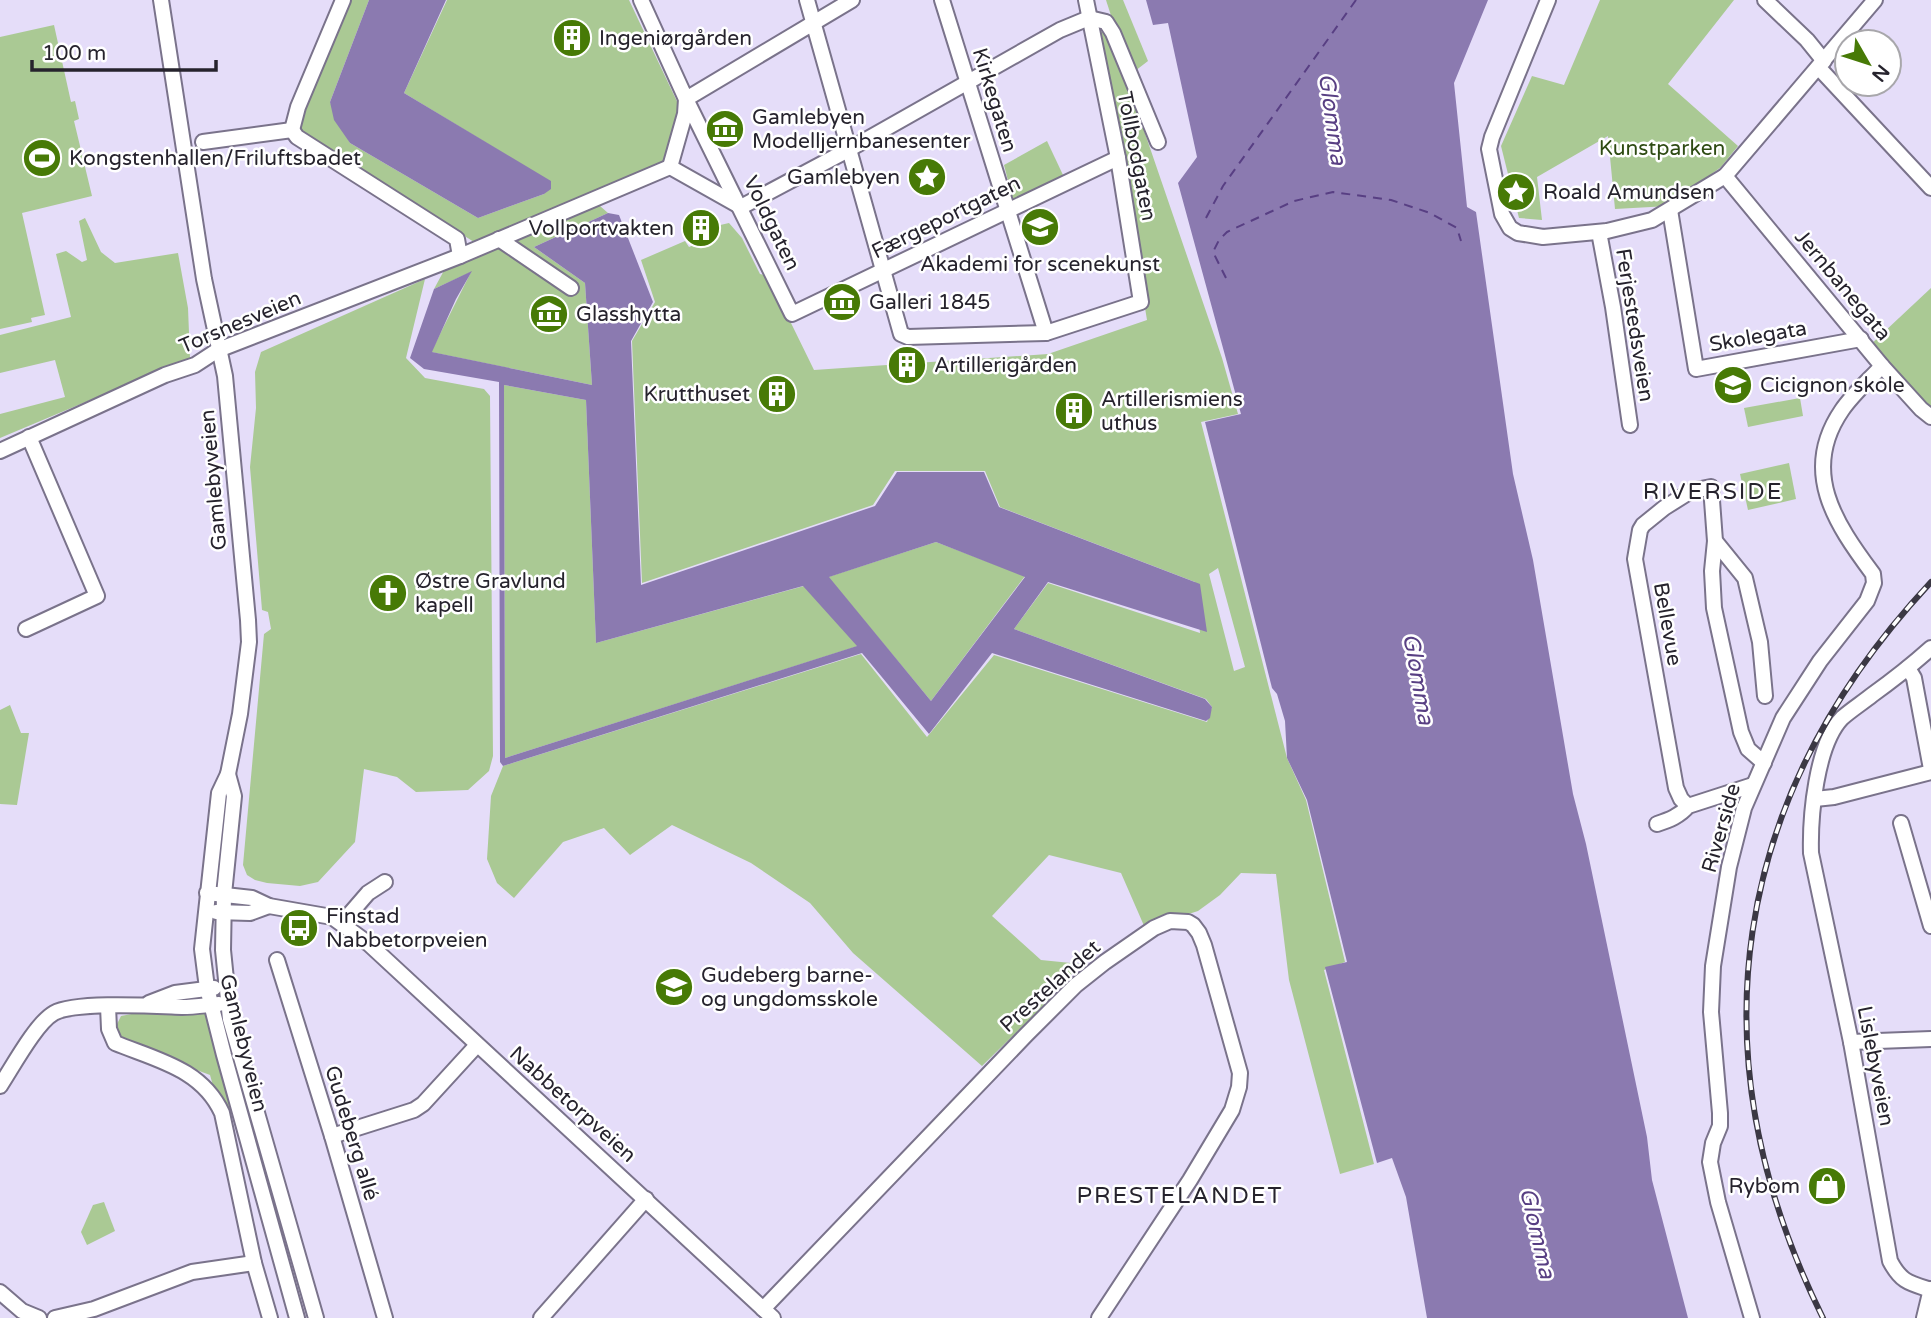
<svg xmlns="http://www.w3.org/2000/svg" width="1931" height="1318" viewBox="0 0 1931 1318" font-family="'Varela Round',sans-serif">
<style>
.green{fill:#aac994;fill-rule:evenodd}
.water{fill:#8b7ab0;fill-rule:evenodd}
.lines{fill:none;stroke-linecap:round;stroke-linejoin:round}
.ferry{stroke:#583f83;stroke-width:2;stroke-dasharray:9 7;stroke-linecap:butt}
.minor-casing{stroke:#7a738b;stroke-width:18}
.minor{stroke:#fff;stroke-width:14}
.rail-casing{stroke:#3b3844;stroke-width:6}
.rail{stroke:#fff;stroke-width:3.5;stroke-dasharray:10;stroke-linecap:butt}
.labels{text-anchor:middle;stroke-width:5;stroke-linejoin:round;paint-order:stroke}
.poi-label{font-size:21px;fill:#26232d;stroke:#fff;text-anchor:start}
.street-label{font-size:21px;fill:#26232d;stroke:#fff}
.park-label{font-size:21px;fill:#2e4b13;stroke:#fff}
.water-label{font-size:23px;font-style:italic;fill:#583f83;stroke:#fff}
.neighbourhood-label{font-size:23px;letter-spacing:2px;fill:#26232d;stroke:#fff}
</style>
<rect width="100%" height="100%" fill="#e5ddf9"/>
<g class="green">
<path d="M 347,0 L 369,0 L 330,102 L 350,143 L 478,218 L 544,194 L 551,182 L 404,93 L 447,0 L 629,0 L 682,112 L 671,163 L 592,199 L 608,213 L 534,247 L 585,283 L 592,385 L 431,352 L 471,272 L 434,289 L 454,252 L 474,242 L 306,135 L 301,129 L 300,115 Z"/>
<path d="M 1106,0 L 1123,0 L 1148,61 L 1135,71 L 1114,25 Z"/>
<path d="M 1600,0 L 1734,0 L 1668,84 L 1738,146 L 1721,167 L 1669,206 L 1615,209 L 1608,136 L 1537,177 L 1542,220 L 1519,218 L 1501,146 L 1532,76 L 1564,85 Z"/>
<path d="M 54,25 L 71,102 L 75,101 L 79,119 L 74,121 L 92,196 L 22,213 L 45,315 L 31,318 L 32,322 L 0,329 L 0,37 Z"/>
<path d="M 1099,30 L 1113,40 L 1222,358 L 1238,414 L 1201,422 L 1287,758 L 1306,800 L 1345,962 L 1324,970 L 1374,1164 L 1340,1174 L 1289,980 L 1276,874 L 1241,873 L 1220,895 L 1198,911 L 1145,928 L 1121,873 L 1049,855 L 992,916 L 1041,960 L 1081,964 L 1038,1011 L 982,1066 L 853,953 L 810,903 L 751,863 L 672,825 L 630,855 L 604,828 L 563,842 L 514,898 L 497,883 L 487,859 L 491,796 L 503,766 L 861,654 L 927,737 L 994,655 L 1207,722 L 1212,707 L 1206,699 L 1014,629 L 1048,583 L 1200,633 L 1195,582 L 1000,507 L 985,471 L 895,471 L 873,505 L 642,583 L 632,341 L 655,302 L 641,260 L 685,241 L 689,247 L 720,234 L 716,226 L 729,223 L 742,238 L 760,274 L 768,276 L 814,370 L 1048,354 L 1147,320 ZM 1218,568 L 1245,667 L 1234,671 L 1209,574 Z"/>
<path d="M 1047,141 L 1063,175 L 1013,200 L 1004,165 Z"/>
<path d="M 85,218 L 101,252 L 115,263 L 178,253 L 188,308 L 190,358 L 0,438 L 0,414 L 65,397 L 55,360 L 0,373 L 0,335 L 71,317 L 56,254 L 66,251 L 82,262 L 87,260 L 79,221 Z"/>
<path d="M 425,279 L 406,358 L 425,378 L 484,389 L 490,396 L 493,756 L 489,771 L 468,790 L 416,792 L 397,777 L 364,769 L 355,842 L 318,882 L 300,886 L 267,883 L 255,880 L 247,875 L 243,865 L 264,634 L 271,629 L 268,612 L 262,610 L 250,467 L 256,408 L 255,372 L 261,352 Z"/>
<path d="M 1931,288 L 1931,412 L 1868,347 Z"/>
<path d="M 504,385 L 586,400 L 596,643 L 804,586 L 858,646 L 505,758 Z"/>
<path d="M 1800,398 L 1803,416 L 1748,427 L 1744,408 Z"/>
<path d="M 1789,463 L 1796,499 L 1748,510 L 1740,474 Z"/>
<path d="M 936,542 L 1025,576 L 931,701 L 828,577 Z"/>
<path d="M 10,705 L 21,733 L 29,733 L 17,805 L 0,804 L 0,710 Z"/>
<path d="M 202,998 L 231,1109 L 224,1111 L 217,1100 L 210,1075 L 127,1044 L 118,1037 L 116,1026 L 121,1016 L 189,1003 Z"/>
<path d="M 104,1202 L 115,1231 L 87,1245 L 81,1232 L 93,1205 Z"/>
</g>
<g class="water">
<path d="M 369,0 L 446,0 L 404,93 L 551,181 L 551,189 L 544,194 L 478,218 L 350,143 L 334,120 L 330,102 Z"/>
<path d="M 1146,0 L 1488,0 L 1454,83 L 1467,207 L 1476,212 L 1513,474 L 1533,560 L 1573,794 L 1586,844 L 1647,1137 L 1652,1180 L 1688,1318 L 1427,1318 L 1406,1197 L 1392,1158 L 1377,1163 L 1325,967 L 1347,962 L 1307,800 L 1287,758 L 1285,721 L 1277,694 L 1272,688 L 1205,422 L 1241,414 L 1178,183 L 1197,157 L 1168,23 L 1153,25 Z"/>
<path d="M 608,213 L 619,215 L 653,302 L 631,341 L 641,585 L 875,506 L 897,472 L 984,472 L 999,507 L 1200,584 L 1207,632 L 1048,582 L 1014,629 L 1205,699 L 1212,707 L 1210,718 L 1206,721 L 992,653 L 929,734 L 862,653 L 503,766 L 500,762 L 499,382 L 424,369 L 410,358 L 434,289 L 472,271 L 456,299 L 432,352 L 592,385 L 585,283 L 534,247 ZM 504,385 L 586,400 L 596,643 L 803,586 L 857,646 L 505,758 ZM 936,542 L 1025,577 L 931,701 L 829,577 Z"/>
</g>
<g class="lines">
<g class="ferry">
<path d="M 1206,218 L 1223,186 L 1356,0"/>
<path d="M 1226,278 L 1213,252 L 1219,240 L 1227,232 L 1294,201 L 1333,192 L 1391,200 L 1430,213 L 1457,228 L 1461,241"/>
</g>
<g class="minor-casing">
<g id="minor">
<path d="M 161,0 L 204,279 L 225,376 L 248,620 L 249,642 L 240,714 L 228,774 L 219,793 L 202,949 L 207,988 L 224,1055 L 297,1318"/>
<path d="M 641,0 L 686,99 L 792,314 L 1118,158"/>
<path d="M 807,0 L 901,334 L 908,337 L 1046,333 L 1141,302 L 1118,158 L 1086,0"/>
<path d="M 942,0 L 1046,333"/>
<path d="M 1548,0 L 1492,137 L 1489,149 L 1502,214 L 1510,228 L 1518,233 L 1543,237 L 1607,231 L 1652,220 L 1725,176 L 1875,0"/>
<path d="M 1765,0 L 1807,40 L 1824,61"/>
<path d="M 1089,18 L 1106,22 L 1113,33 L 1158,142"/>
<path d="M 1819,68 L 1931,188"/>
<path d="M 292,130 L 297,137 L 457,239 L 460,256"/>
<path d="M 292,130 L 298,107 L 343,0"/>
<path d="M 203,142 L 292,130"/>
<path d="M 670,167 L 741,207 L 848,150 L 1060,30 L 1089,18"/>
<path d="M 670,167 L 685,114 L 686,99 L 852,0"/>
<path d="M 1725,176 L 1882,366 L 1921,409 L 1931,417"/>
<path d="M 1670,210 L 1696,369 L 1861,339"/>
<path d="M 1599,232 L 1613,307 L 1630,425"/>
<path d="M 499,239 L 571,288"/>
<path d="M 0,451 L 165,375 L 195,365 L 218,350 L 460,256 L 670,167"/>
<path d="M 1715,541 L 1712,571 L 1714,608 L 1741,732 L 1748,749 L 1764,763"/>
<path d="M 26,629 L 97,596 L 29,437"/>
<path d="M 1908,668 L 1914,678 L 1931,769"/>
<path d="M 228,774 L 234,796 L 224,894 L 223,950 L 230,1019 L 316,1318"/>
<path d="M 1815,799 L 1834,797 L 1931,772"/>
<path d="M 1688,806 L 1681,799 L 1676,788 L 1635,559 L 1640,530 L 1643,525 L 1664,508 L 1691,491 L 1711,487 L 1715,541 L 1745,578 L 1760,642 L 1765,696"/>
<path d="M 1901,823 L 1931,926"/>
<path d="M 1657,824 C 1669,820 1680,816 1688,806 L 1753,785"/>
<path d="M 207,893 L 252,898 L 269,906 L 332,917 L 369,944 L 773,1318"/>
<path d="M 216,912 L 250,913 L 269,906"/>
<path d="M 342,923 L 368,893 L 385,882"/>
<path d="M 277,960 L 332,1136 L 385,1318"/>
<path d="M 149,1003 L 175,993 L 214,988"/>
<path d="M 108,1006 L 109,1029 L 115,1043 C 157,1060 202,1069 222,1113 L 254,1263 L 270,1318"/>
<path d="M 1851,1042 L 1931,1039"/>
<path d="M 0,1086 C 12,1068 36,1023 54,1013 C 75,1001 155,1006 182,1007 C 194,1007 207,1005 219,1004"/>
<path d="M 332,1136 L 414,1110 L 423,1104 L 477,1045"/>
<path d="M 1931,1290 C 1909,1283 1901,1282 1890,1261 L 1851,1042 L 1811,853 C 1810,817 1816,745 1842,718 C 1851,710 1862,703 1872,695 C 1893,680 1912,665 1931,648"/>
<path d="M 0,1292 L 22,1311 L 39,1318"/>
<path d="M 763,1309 L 1026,1035 L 1076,985 L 1105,962 L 1154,928 L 1170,921 L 1188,922 L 1193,925 L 1199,933 L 1204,945 L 1240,1073 L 1239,1087 L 1232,1110 L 1190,1180 L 1099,1318"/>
<path d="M 55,1318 L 94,1309 L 192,1272 L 254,1263"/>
<path d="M 541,1318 L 646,1199"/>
<path d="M 1752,1318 L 1718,1202 L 1710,1162 L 1713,1143 L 1720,1126 L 1720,1113 L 1711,1012 L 1713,966 L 1729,867 L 1744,808 L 1783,718 L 1820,661 L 1867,601 L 1874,583 L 1873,574 C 1835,523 1800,471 1842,410 C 1853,394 1869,380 1882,366"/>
<path d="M 1924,1318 L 1931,1289"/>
</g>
</g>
<use href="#minor" class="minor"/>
<g class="rail-casing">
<path id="rail" d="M 1823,1318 C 1692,1054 1730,797 1931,582"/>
</g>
<use href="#rail" class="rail"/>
</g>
<defs>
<g id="building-disc" transform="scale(2.0125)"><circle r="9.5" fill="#477a06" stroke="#fff"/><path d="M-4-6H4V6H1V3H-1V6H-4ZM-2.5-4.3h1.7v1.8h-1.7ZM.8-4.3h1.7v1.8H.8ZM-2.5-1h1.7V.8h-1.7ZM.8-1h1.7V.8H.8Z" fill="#fff"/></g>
<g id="museum-disc" transform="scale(2.0125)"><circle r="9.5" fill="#477a06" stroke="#fff"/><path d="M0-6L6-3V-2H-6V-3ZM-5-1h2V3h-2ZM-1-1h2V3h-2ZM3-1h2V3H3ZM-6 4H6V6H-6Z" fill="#fff"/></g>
<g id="stadium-disc" transform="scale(2.0125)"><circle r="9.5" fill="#477a06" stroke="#fff"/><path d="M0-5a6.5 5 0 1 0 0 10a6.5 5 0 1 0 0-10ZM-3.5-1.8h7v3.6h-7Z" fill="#fff"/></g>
<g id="sight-disc" transform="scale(2.0125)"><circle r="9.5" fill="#477a06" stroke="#fff"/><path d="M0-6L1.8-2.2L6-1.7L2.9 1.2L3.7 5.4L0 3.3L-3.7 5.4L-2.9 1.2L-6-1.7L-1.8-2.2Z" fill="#fff"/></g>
<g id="school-disc" transform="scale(2.0125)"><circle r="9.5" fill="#477a06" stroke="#fff"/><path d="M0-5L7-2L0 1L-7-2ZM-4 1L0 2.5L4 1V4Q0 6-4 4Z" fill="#fff"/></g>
<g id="church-disc" transform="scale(2.0125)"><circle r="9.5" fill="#477a06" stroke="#fff"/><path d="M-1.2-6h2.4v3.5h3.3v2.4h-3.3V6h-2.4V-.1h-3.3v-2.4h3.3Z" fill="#fff"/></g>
<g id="bus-disc" transform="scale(2.0125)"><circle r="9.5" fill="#477a06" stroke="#fff"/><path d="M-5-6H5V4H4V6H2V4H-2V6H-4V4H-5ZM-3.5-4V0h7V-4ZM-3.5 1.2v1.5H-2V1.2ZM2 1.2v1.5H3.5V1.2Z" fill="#fff"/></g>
<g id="shop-disc" transform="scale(2.0125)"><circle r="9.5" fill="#477a06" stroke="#fff"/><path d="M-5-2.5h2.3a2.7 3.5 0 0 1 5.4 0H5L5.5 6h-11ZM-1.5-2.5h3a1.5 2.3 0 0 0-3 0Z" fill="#fff"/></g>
</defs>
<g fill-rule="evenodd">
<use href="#building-disc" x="572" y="38"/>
<use href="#museum-disc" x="725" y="129"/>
<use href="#stadium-disc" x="42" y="158"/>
<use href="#sight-disc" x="927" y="177"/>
<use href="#sight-disc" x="1516" y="192"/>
<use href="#school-disc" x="1040" y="227"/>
<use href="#building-disc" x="701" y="228"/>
<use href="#museum-disc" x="842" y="302"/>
<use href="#museum-disc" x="549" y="314"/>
<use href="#building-disc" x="907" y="365"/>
<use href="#school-disc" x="1733" y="385"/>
<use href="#building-disc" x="777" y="394"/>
<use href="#building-disc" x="1074" y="411"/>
<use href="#church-disc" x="388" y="593"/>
<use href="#bus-disc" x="299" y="928"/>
<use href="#school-disc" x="674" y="987"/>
<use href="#shop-disc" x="1827" y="1186"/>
</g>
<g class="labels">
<g class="poi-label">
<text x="599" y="45">Ingeniørgården</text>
<text x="752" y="124">Gamlebyen<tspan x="752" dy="24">Modelljernbanesenter</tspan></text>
<text x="69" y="165">Kongstenhallen/Friluftsbadet</text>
<text x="900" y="184" text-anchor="end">Gamlebyen</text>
<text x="1543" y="199">Roald Amundsen</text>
<text x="674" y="235" text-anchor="end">Vollportvakten</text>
<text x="1040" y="271" text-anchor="middle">Akademi for scenekunst</text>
<text x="869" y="309">Galleri 1845</text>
<text x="576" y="321">Glasshytta</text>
<text x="934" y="372">Artillerigården</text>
<text x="1760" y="392">Cicignon skole</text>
<text x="750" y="401" text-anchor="end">Krutthuset</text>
<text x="1101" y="406">Artillerismiens<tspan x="1101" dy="24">uthus</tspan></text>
<text x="415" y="588">Østre Gravlund<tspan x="415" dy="24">kapell</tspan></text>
<text x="326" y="923">Finstad<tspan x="326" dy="24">Nabbetorpveien</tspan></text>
<text x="701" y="982">Gudeberg barne-<tspan x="701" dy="24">og ungdomsskole</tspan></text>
<text x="1800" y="1193" text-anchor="end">Rybom</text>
</g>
<g class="street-label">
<text transform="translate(995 100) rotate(73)" y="7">Kirkegaten</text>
<text transform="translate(1137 156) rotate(79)" y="7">Tollbodgaten</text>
<text transform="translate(946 217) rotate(-26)" y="7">Færgeportgaten</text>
<text transform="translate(772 223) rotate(64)" y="7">Voldgaten</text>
<text transform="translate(1843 285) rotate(50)" y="7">Jernbanegata</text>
<text transform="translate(240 322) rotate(-23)" y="7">Torsnesveien</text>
<text transform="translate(1635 325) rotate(81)" y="7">Ferjestedsveien</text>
<text transform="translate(1758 336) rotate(-10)" y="7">Skolegata</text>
<text transform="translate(213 480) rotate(-95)" y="7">Gamlebyveien</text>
<text transform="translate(1668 624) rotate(80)" y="7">Bellevue</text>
<text transform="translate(1721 828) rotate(-74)" y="7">Riverside</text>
<text transform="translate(1050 986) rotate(-42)" y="7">Prestelandet</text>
<text transform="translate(244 1043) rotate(76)" y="7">Gamlebyveien</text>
<text transform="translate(1876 1066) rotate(79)" y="7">Lislebyveien</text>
<text transform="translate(573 1104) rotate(42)" y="7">Nabbetorpveien</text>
<text transform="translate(352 1133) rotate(73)" y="7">Gudeberg allé</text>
</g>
<g class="park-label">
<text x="1662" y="155">Kunstparken</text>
</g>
<g class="water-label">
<text transform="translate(1333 119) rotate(82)" y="8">Glomma</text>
<text transform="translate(1419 679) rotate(80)" y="8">Glomma</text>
<text transform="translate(1538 1233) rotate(77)" y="8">Glomma</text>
</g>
<g class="neighbourhood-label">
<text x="1713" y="499">RIVERSIDE</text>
<text x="1180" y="1203">PRESTELANDET</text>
</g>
</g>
<g transform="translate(1868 63) rotate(129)"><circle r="33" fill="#ffffff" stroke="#a8a7ab" stroke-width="2"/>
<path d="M0-5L12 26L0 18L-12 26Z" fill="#477a06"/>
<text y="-10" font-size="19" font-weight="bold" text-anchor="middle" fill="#26232d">N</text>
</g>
<path d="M32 60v10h184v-10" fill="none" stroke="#26232d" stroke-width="3.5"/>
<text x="42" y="60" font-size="21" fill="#26232d" stroke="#ffffff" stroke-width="5" paint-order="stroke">100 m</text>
</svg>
